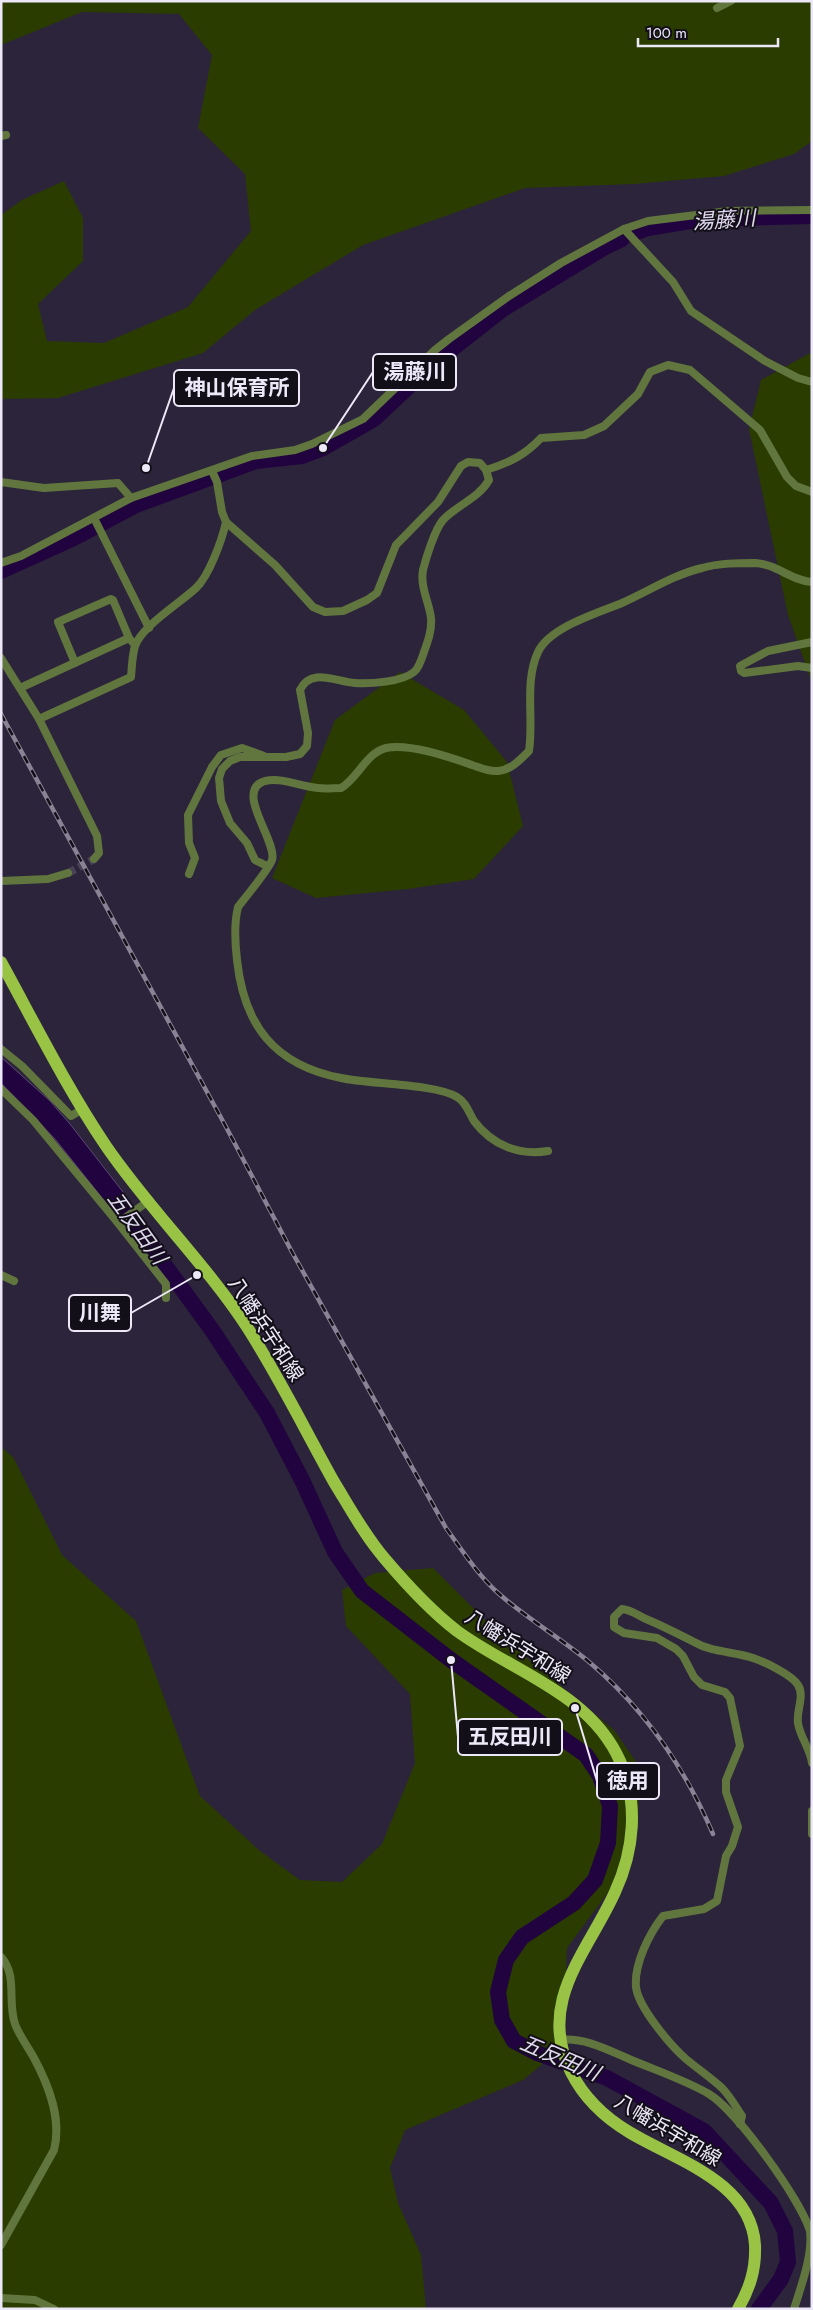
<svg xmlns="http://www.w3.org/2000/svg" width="813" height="2310" viewBox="0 0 813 2310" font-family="Jost,'Noto Sans JP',sans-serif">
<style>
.green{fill:#2a3c00}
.water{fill:#21033f;stroke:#5e4876}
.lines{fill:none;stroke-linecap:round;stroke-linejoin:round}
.river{stroke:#21033f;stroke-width:16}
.street-tunnel{stroke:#494156;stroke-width:8;stroke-dasharray:8 4;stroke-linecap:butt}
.street{stroke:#61763e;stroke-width:8}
.primary{stroke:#98c345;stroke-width:12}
.rail-casing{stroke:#8a8396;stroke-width:4.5}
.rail{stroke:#130f19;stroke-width:2.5;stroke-dasharray:8;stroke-linecap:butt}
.labels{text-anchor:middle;stroke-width:4;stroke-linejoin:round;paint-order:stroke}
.street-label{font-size:20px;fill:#ede8f7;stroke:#130f19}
.water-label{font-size:21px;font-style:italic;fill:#e0d9ef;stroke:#130f19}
.leader{fill:none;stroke:#ede8f7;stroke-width:2}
.callout-dot{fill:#ede8f7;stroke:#130f19;stroke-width:2}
.callout{fill:#130f19;stroke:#ede8f7;stroke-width:2}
.callout-label{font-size:21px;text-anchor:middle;font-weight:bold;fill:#ede8f7}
</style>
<rect width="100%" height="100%" fill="#2c243a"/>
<g class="green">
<path d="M 1,1 L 812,1 L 812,141 L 794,154 L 724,176 L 634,184 L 525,188 L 363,245 L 255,310 L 203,353 L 58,398 L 1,399 L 1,215 L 22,200 L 64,181 L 83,218 L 83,261 L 38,304 L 47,341 L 104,343 L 188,307 L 251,231 L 245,174 L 198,128 L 212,55 L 179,14 L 82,12 L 1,45 Z"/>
<path d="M 812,352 L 812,683 L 788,615 L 749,429 L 761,380 Z"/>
<path d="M 400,672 L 464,710 L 507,762 L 523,826 L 474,879 L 408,889 L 316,898 L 272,878 L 335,720 Z"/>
<path d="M 1,1447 L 13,1457 L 62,1555 L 136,1621 L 200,1796 L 260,1851 L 300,1880 L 342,1882 L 382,1844 L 415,1763 L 410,1694 L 346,1626 L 342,1590 L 375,1573 L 433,1568 L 504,1639 L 614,1730 L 639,1766 L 638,1820 L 612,1887 L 567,1948 L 563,2047 L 523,2080 L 405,2130 L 390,2168 L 398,2203 L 421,2255 L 426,2309 L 1,2309 Z"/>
</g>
<path class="water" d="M 1,1057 L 50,1101 L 70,1124 L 130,1201 L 114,1213 L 55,1139 L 1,1083 Z"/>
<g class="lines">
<g class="river">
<path d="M 637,232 L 648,228 L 702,219 L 812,216"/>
<path d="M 1,571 L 74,538 L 136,505 L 256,461 L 302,456 L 323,448 L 374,419 L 434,363 L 503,309 L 605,247 L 622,239"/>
<path d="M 110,1190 L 212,1330 L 267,1413 L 303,1482 L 335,1552 L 362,1591 L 451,1660 L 586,1755 L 600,1776 L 610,1806 L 608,1843 L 595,1880 L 574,1903 L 522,1937 L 506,1960 L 498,1992 L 502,2020 L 514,2041 L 537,2053 L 607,2078 L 704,2131 L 771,2203 L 785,2231 L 788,2262 L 781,2279 L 759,2309"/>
</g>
<path class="street-tunnel" d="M 68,873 L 94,859"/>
<g class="street">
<path d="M 717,8 L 731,1"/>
<path d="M 1,136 L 6,135"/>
<path d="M 624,229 L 673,282 L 691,311 L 765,361 L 798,378 L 812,382"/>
<path d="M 486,470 C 509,463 525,455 541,438 L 584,435 L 604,426 L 638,394 L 650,372 L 668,365 L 690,370 L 760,430 L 787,477 L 796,486 L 812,492"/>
<path d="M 212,471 L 217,482 L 222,512 L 226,522 L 275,565 L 313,607 L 325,612 L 343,611 L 367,600 L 377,593 L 396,545 L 438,502 L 461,466 L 468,462 L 480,463 L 486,470 L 489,480 C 479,498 457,505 443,520 C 435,529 426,558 423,570 C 420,587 429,602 431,618 C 432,630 428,641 424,652 C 422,658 419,668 414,672 C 402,682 370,684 355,683 C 336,682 311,667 300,690 L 308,733 L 307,746 L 300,754 L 286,757 L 240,757 L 230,761 L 222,769 L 219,778 L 221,801 L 230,823 L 247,843 L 255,860 L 267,866"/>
<path d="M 1,482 L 44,488 L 118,483 L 131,498"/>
<path d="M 94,518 L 149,628"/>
<path d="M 1,563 L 21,556 L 131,498 L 252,456 L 295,450 L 312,444 L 363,419 L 435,350 L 449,339 L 509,296 L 561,263 L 624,229 L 648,221 L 728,211 L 812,210"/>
<path d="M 812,642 L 768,651 L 740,666 L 741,671 L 744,673 L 798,666 L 812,668"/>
<path d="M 1,658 L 39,719 L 97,836 L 99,853 L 94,859"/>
<path d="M 75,663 L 58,622 L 111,599 L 113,600 L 129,638 L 135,645"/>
<path d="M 20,688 L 129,638"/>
<path d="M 39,719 L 131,677 C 132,667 132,656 135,646 C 142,626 180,603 196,588 C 209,576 222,540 226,522"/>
<path d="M 189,874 L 195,858 L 189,843 L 188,815 L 212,767 L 221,755 L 242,748 L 264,756"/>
<path d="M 1,881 L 48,879 L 68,873"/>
<path d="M 1,1049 L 22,1066 L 71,1116 L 83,1109"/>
<path d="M 1,1089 L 33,1120 L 118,1223 L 147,1202"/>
<path d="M 548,1151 C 519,1156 492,1145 474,1121 C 469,1113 466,1102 457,1097 C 436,1084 368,1084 341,1078 C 274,1065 244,1025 237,960 C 235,943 234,923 238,907 C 245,898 269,869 272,860 C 278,842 233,790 265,781 C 283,777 301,787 318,788 C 326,789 333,788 341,788 C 358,778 366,753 386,748 C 409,743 450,757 472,765 C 481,768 488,772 498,771 C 511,770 520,760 529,751 C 534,719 524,682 538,652 C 550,627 598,613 622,603 C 649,591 673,575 702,568 C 719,563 737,563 755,563 C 777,564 791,581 812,582"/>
<path d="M 118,1223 L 166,1284 L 166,1298"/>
<path d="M 1,1275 L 14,1281"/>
<path d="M 812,1811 L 812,1834"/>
<path d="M 1,1957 C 18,1976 7,2001 15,2024 C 19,2035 28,2047 34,2058 C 49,2086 62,2119 54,2150 L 1,2245"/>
<path d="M 560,2040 C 584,2037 608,2050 629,2059 C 655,2070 685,2080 709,2094 C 737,2111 801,2200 810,2231 C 813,2255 801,2286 794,2309"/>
<path d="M 740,2124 L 742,2116 C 736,2107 730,2096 722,2088 C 711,2078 698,2069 686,2059 C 671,2046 638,2007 636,1987 C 634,1964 649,1934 663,1916 L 704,1909 L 717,1901 L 726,1856 L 732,1846 L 738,1827 L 726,1792 L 726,1780 L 740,1746 L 730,1698 L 725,1692 L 702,1685 L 694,1677 L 683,1656 L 676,1649 L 657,1638 L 624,1633 L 614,1627 L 614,1617 L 622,1609 C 632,1610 637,1615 646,1619 C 663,1626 678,1634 694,1642 C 713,1653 733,1651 753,1658 C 765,1662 792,1675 798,1685 C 805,1696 796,1711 798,1723 C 800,1737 810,1748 812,1763"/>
<path d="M 1,2298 L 35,2300 L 54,2309"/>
</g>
<path class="primary" d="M 1,962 C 35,1024 67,1088 106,1146 C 149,1209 205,1263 247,1327 C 279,1377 305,1430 334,1482 C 350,1508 365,1536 385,1559 C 407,1585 431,1611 457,1631 C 513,1672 590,1693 620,1761 C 639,1803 634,1851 615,1892 C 588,1952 536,2002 571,2072 C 584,2098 604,2117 629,2132 C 675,2160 751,2181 755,2245 C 756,2269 750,2288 738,2309"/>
<g class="rail-casing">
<path id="rail" d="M 1,714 L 225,1125 L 292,1252 L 446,1528 C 462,1550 477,1574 498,1593 C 526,1618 559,1637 588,1661 C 645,1709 684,1766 713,1834"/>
</g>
<use href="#rail" class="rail"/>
</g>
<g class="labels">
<g class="street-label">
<text transform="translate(266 1329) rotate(57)" y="7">八幡浜宇和線</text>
<text transform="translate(518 1646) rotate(32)" y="7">八幡浜宇和線</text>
<text transform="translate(668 2130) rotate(31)" y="7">八幡浜宇和線</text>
</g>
<g class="water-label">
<text transform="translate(724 220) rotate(-4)" y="7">湯藤川</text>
<text transform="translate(137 1228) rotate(54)" y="7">五反田川</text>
<text transform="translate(560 2058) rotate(23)" y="7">五反田川</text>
</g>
</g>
<path class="leader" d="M323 448L373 372M146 468L174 388M197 1275L131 1313M451 1660L458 1737M575 1708L597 1781"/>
<g class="callout-dot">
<circle cx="323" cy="448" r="5"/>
<circle cx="146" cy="468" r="5"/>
<circle cx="197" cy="1275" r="5"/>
<circle cx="451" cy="1660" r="5"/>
<circle cx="575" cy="1708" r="5"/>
</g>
<g class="callout">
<rect x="373" y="354" width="83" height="36" rx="5"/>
<rect x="174" y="370" width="125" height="36" rx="5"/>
<rect x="69" y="1295" width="62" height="36" rx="5"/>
<rect x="458" y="1719" width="104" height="36" rx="5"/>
<rect x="597" y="1763" width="62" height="36" rx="5"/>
</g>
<g class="callout-label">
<text x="415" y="379">湯藤川</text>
<text x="237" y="395">神山保育所</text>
<text x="100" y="1320">川舞</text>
<text x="510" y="1744">五反田川</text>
<text x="628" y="1788">徳用</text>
</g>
<rect width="813" height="2310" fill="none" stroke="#ede8f7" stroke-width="5"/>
<path d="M638 38v8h140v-8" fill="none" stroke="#ede8f7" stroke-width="2.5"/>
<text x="646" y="38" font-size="15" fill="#ede8f7" stroke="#130f19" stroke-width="4" paint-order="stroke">100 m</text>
</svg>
